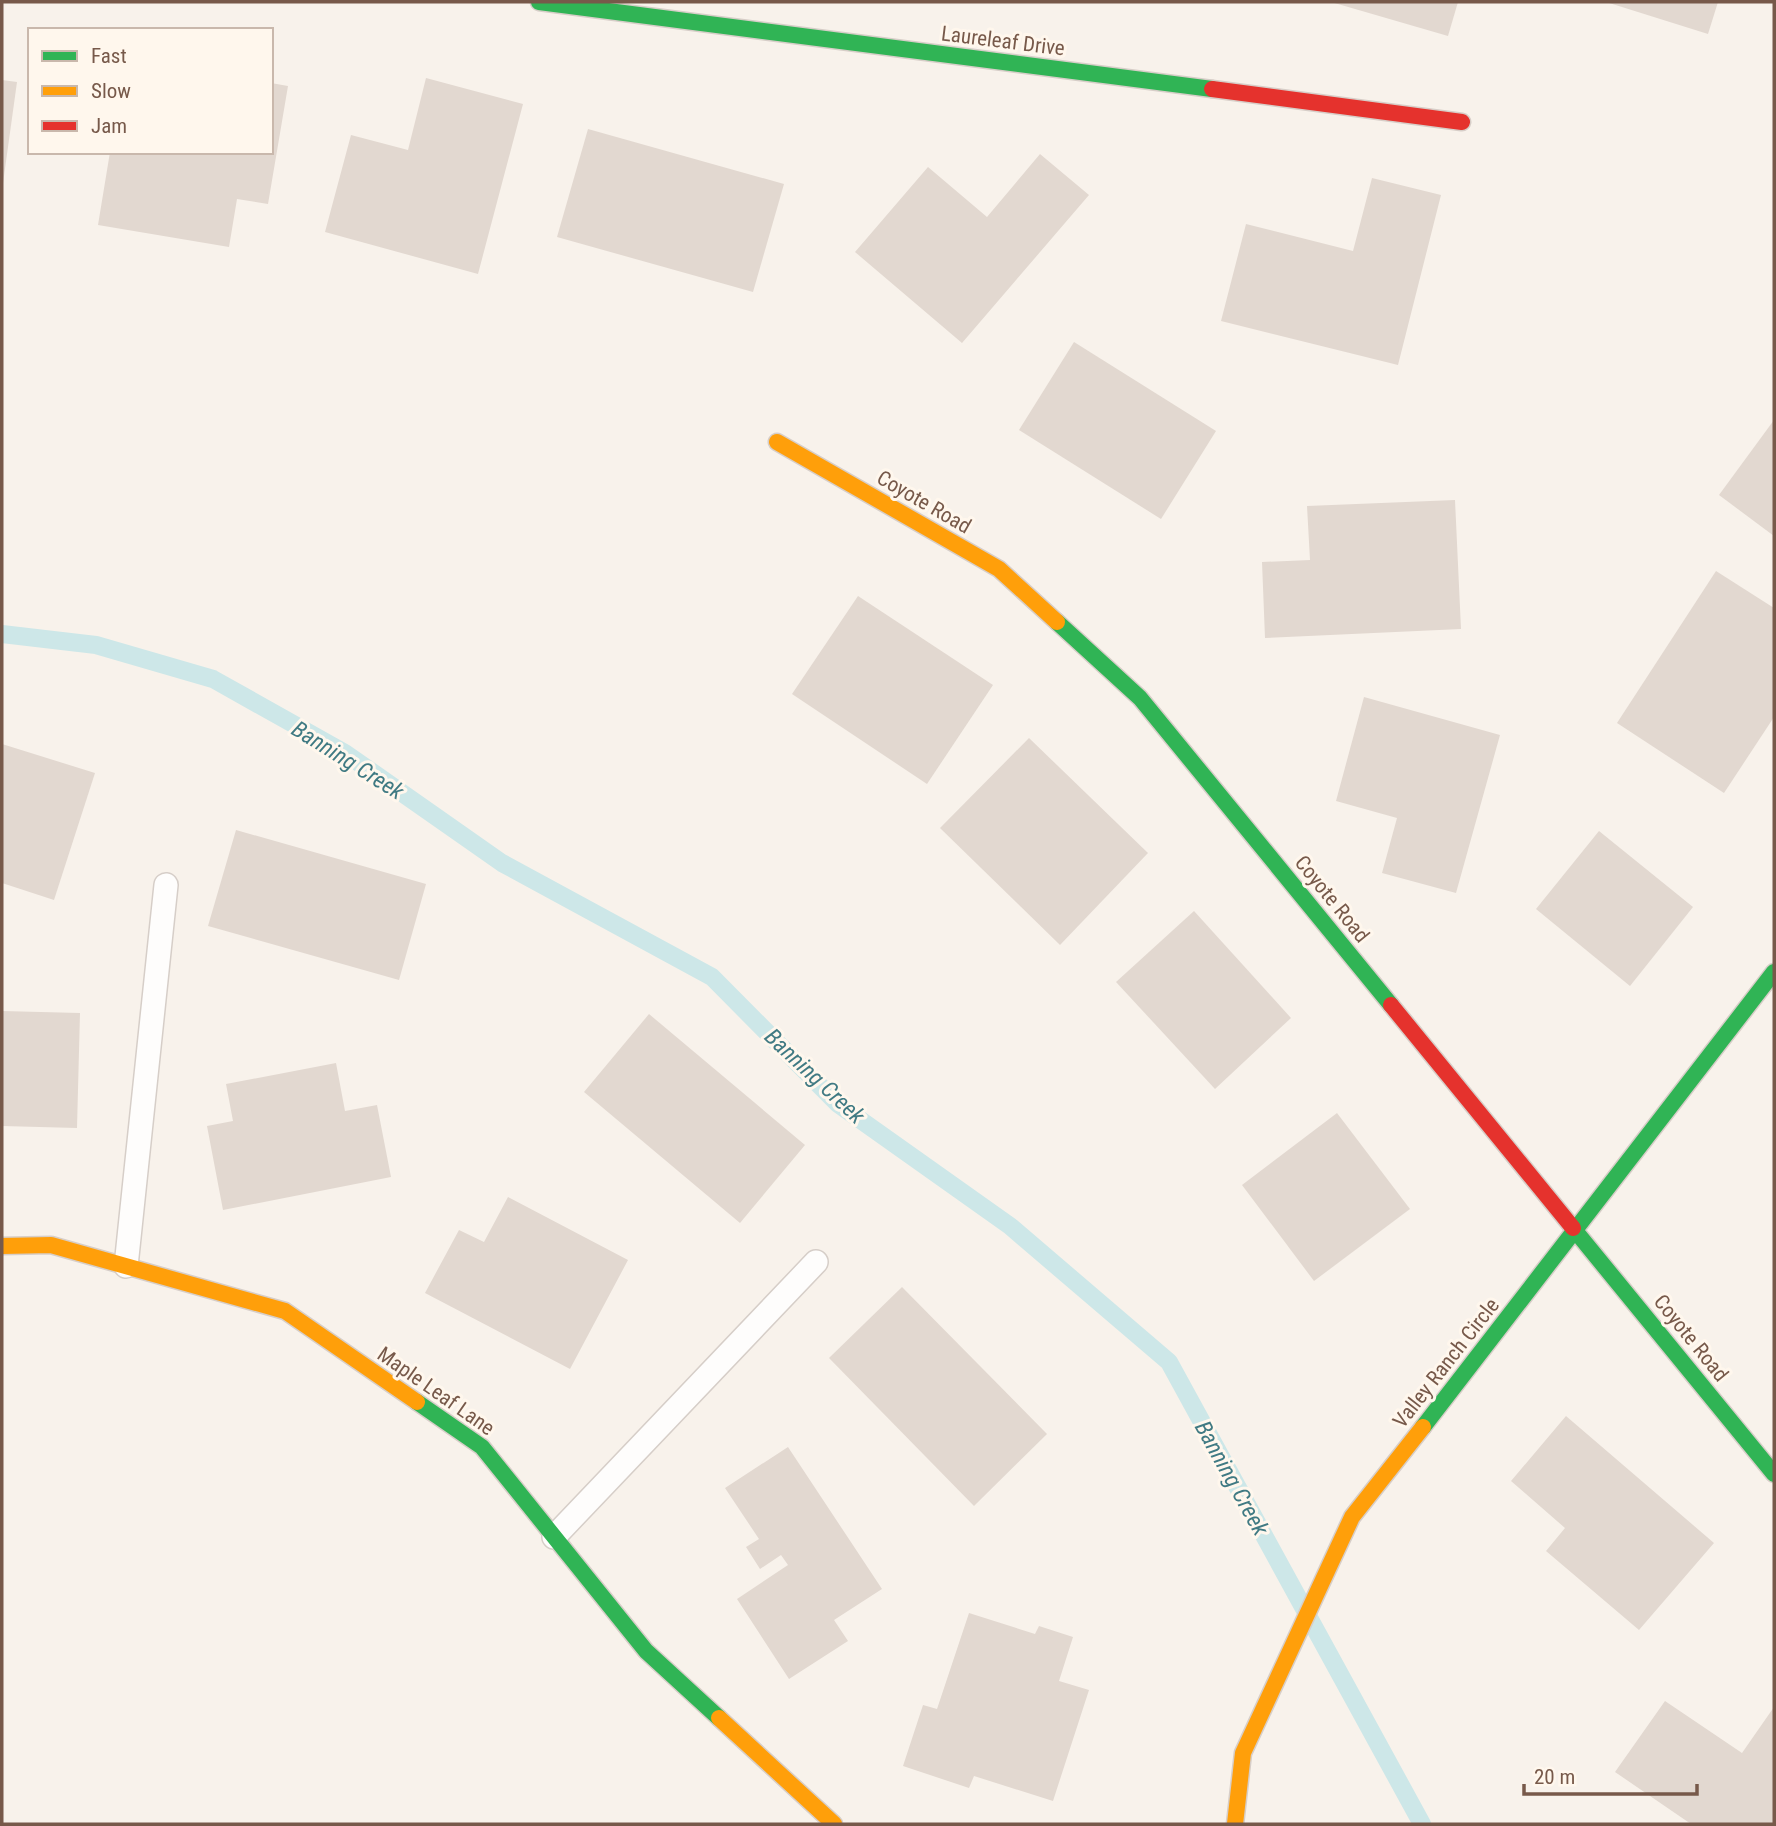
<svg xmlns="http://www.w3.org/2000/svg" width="1776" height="1826" viewBox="0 0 1776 1826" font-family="'Roboto Condensed',sans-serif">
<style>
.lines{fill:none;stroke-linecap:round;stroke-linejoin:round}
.stream{stroke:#cde7e8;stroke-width:18}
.building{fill:#e2d8d0}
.lane-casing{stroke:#d6cec8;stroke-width:26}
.fast-casing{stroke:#d7cec8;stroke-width:19}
.slow-casing{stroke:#d7cec8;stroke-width:19}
.jam-casing{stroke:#d7cec8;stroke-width:19}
.lane{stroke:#fefdfc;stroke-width:23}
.fast{stroke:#30b455;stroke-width:16}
.slow{stroke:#ff9f0a;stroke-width:16}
.jam{stroke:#e5322d;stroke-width:16}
.labels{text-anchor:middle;stroke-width:6;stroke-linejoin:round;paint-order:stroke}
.street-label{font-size:21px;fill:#77594a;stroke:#fff7ed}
.water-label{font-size:23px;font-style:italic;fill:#407a83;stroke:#fff7ed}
</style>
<rect width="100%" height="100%" fill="#f8f2eb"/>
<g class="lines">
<path class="stream" d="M 2,634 L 96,645 L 213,679 L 345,753 L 502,863 L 712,977 L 838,1104 L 1010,1226 L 1169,1362 L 1422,1824"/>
</g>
<g class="building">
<path d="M 1331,2 L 1458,2 L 1448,36 Z"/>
<path d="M 1606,2 L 1718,2 L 1708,34 Z"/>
<path d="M 426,78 L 523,104 L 478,274 L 325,232 L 351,135 L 408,150 Z"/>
<path d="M 2,80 L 17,82 L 3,183 L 2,183 Z"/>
<path d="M 271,83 L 288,86 L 268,204 L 237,199 L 229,247 L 98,225 L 110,152 L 271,152 Z"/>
<path d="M 588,129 L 784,184 L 753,292 L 557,237 Z"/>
<path d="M 1040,154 L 1089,195 L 962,343 L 855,252 L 928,167 L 987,217 Z"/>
<path d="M 1372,178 L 1441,195 L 1398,365 L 1221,321 L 1246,224 L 1353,251 Z"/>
<path d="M 1074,342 L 1216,431 L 1161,519 L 1019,430 Z"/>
<path d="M 1774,420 L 1774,536 L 1719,495 Z"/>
<path d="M 1455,500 L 1461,629 L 1265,638 L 1262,562 L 1310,560 L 1307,506 Z"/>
<path d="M 1716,571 L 1774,608 L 1774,717 L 1724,793 L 1617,723 Z"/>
<path d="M 858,596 L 993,685 L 927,784 L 792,694 Z"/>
<path d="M 1364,697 L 1500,735 L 1456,893 L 1382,873 L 1397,818 L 1336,801 Z"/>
<path d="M 1029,738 L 1148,853 L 1060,945 L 940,828 Z"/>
<path d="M 2,744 L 95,773 L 54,900 L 2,883 Z"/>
<path d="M 236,830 L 426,884 L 399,980 L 208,926 Z"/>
<path d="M 1599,831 L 1693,907 L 1630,986 L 1536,909 Z"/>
<path d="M 1194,911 L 1291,1018 L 1215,1089 L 1116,982 Z"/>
<path d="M 2,1011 L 80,1013 L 77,1128 L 2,1126 Z"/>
<path d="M 649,1014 L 805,1145 L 740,1223 L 584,1092 Z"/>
<path d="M 336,1063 L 345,1111 L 377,1105 L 391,1177 L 223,1210 L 207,1126 L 233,1121 L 226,1084 Z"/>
<path d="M 1337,1113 L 1410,1209 L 1314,1281 L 1242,1185 Z"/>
<path d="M 508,1197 L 628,1260 L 570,1369 L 425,1293 L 459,1230 L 484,1242 Z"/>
<path d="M 902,1287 L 1047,1434 L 974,1506 L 829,1358 Z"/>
<path d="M 1566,1416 L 1714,1543 L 1639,1630 L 1546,1551 L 1565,1528 L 1511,1481 Z"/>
<path d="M 788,1447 L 882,1589 L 834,1620 L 848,1641 L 789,1679 L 737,1599 L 788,1565 L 781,1555 L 760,1569 L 746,1547 L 759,1539 L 725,1488 Z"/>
<path d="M 969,1613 L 1035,1634 L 1039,1626 L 1073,1637 L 1059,1681 L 1089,1690 L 1053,1801 L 974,1776 L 969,1788 L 903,1766 L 923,1705 L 937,1709 Z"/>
<path d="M 1665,1701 L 1742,1753 L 1774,1707 L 1774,1824 L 1691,1824 L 1615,1772 Z"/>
</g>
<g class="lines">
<g class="lane-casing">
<g id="lane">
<path d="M 126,1266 L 166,885"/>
<path d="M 554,1537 L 816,1262"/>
</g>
</g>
<g class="fast-casing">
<g id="fast">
<path d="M 539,2 L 1212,89"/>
<path d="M 1057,622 L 1140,698 L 1391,1005"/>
<path d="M 1573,1228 L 1774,1474"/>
<path d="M 417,1402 L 482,1447 L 646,1651 L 719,1718"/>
<path d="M 1423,1427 L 1774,972"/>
</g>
</g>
<g class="slow-casing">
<g id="slow">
<path d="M 777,442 L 999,569 L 1057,622"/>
<path d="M 2,1246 L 51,1245 L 285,1311 L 417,1402"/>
<path d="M 719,1718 L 834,1824"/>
<path d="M 1235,1824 L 1243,1753 L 1352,1517 L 1423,1427"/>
</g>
</g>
<g class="jam-casing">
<g id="jam">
<path d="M 1212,89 L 1462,122"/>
<path d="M 1391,1005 L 1573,1228"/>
</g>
</g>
<use href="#lane" class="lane"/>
<use href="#fast" class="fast"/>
<use href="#slow" class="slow"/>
<use href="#jam" class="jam"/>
</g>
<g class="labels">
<g class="street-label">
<text transform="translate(1003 41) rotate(7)" y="7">Laureleaf Drive</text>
<text transform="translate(924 502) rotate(30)" y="7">Coyote Road</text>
<text transform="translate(1332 899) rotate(51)" y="7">Coyote Road</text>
<text transform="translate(1691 1338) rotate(51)" y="7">Coyote Road</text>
<text transform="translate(1446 1363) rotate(-52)" y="7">Valley Ranch Circle</text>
<text transform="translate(436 1391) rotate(35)" y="7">Maple Leaf Lane</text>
</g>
<g class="water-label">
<text transform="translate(348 760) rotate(32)" y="8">Banning Creek</text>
<text transform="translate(815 1076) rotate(43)" y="8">Banning Creek</text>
<text transform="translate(1232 1478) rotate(61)" y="8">Banning Creek</text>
</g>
</g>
<rect width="1776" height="1826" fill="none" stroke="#77594a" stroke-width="7"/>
<rect x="28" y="28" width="245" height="126" fill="#fff7ed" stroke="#c9b8ac" stroke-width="2"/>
<rect x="42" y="51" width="35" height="10" fill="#30b455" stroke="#c9b8ac" stroke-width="2"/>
<text x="91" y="63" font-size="21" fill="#77594a">Fast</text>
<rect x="42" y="86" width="35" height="10" fill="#ff9f0a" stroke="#c9b8ac" stroke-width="2"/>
<text x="91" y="98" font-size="21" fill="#77594a">Slow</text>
<rect x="42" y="121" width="35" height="10" fill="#e5322d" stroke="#c9b8ac" stroke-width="2"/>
<text x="91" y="133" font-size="21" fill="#77594a">Jam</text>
<path d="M1524 1784v10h173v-10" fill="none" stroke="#77594a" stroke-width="3.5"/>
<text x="1534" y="1784" font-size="21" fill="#77594a" stroke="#fff7ed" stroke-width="5" paint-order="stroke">20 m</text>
</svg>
